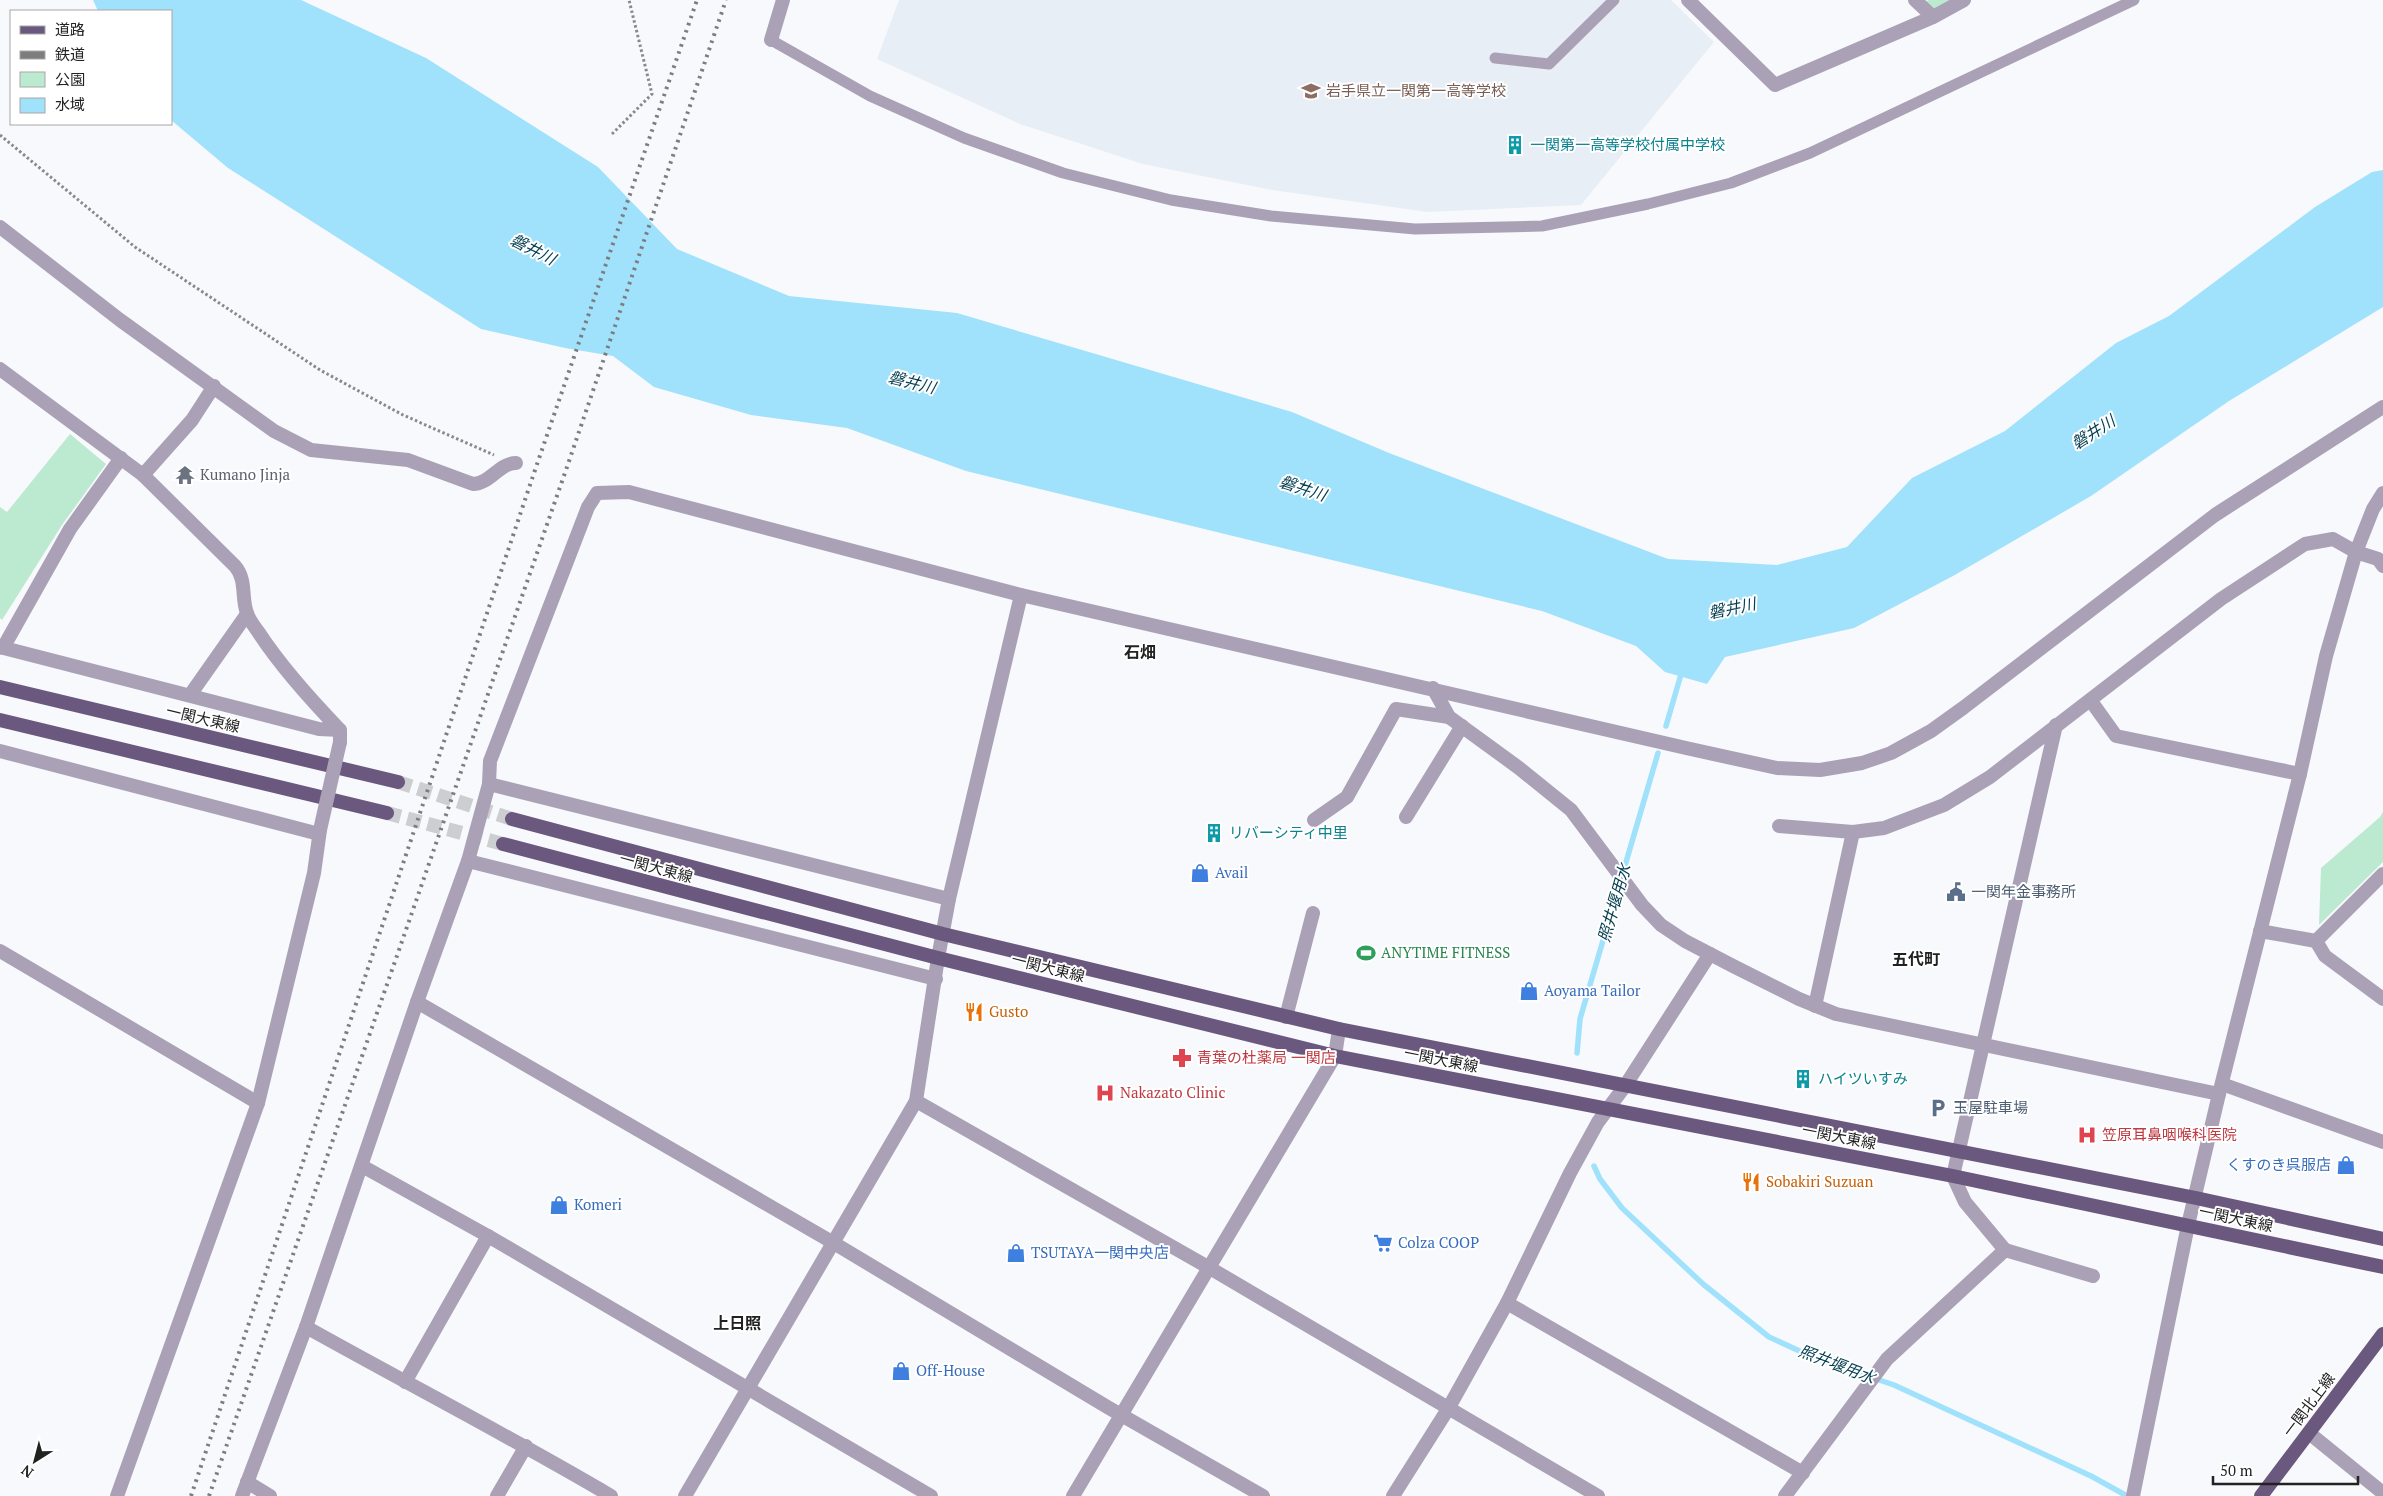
<svg xmlns="http://www.w3.org/2000/svg" width="2383" height="1496" viewBox="0 0 2383 1496" font-family="'PT Serif','Noto Sans JP',serif">
<style>
.built{fill:#e7eef6}
.green{fill:#bcead0}
.water{fill:#a0e1fb}
.lines{fill:none;stroke-linecap:round;stroke-linejoin:round}
.stream{stroke:#a0e1fb;stroke-width:5.5}
.primary-tunnel{stroke:#cdced1;stroke-width:14;stroke-dasharray:14 7;stroke-linecap:butt}
.path{stroke:#88898b;stroke-width:3;stroke-dasharray:2.5 2.5;stroke-linecap:butt}
.service{stroke:#aba1b7;stroke-width:11}
.minor{stroke:#aba1b7;stroke-width:14}
.tertiary{stroke:#aba1b7;stroke-width:14}
.primary{stroke:#6b587e;stroke-width:14}
.rail{stroke:#7c7d7f;stroke-width:4;stroke-dasharray:2.5 5;stroke-linecap:butt}
.minor-bridge{stroke:#aba1b7;stroke-width:14}
.labels{text-anchor:middle;stroke-width:4;stroke-linejoin:round;paint-order:stroke}
.education-label{font-size:15px;fill:#785e54;stroke:#fff;text-anchor:start}
.culture-label{font-size:15px;fill:#0d838f;stroke:#fff;text-anchor:start}
.worship-label{font-size:15px;fill:#5b616d;stroke:#fff;text-anchor:start}
.street-label{font-size:15px;fill:#222223;stroke:#fff}
.shop-label{font-size:15px;fill:#366cbe;stroke:#fff;text-anchor:start}
.service-label{font-size:15px;fill:#4e5e75;stroke:#fff;text-anchor:start}
.leisure-label{font-size:15px;fill:#27864d;stroke:#fff;text-anchor:start}
.food-label{font-size:15px;fill:#c56008;stroke:#fff;text-anchor:start}
.health-label{font-size:15px;fill:#be3a42;stroke:#fff;text-anchor:start}
.water-label{font-size:16px;font-style:italic;fill:#043e51;stroke:#fff}
.neighbourhood-label{font-size:16px;font-weight:bold;fill:#222223;stroke:#fff}
</style>
<rect width="100%" height="100%" fill="#f8f9fc"/>
<path class="built" d="M 899,0 L 1671,0 L 1714,42 L 1581,205 L 1428,212 L 1272,190 L 1143,164 L 1020,124 L 877,59 Z"/>
<g class="green">
<path d="M 1928,0 L 1959,0 L 1933,13 L 1921,6 Z"/>
<path d="M 70,434 L 106,464 L 62,525 L 2,620 L 0,618 L 0,507 L 7,512 Z"/>
<path d="M 2383,812 L 2383,862 L 2319,925 L 2321,868 L 2380,817 Z"/>
</g>
<path class="water" d="M 93,0 L 301,0 L 426,58 L 598,167 L 677,249 L 789,296 L 957,313 L 1292,412 L 1389,453 L 1668,559 L 1777,565 L 1847,547 L 1912,478 L 2005,431 L 2116,343 L 2169,316 L 2315,207 L 2372,172 L 2383,170 L 2383,307 L 2229,401 L 2091,496 L 1953,576 L 1854,628 L 1725,657 L 1707,684 L 1665,672 L 1636,646 L 1542,611 L 966,471 L 847,428 L 751,415 L 654,387 L 613,356 L 565,348 L 481,329 L 228,168 L 171,120 L 171,11 L 98,11 Z"/>
<g class="lines">
<g class="stream">
<path d="M 1666,726 L 1682,671"/>
<path d="M 1577,1053 L 1580,1019 L 1658,753"/>
<path d="M 1594,1166 L 1600,1179 L 1622,1208 L 1703,1284 L 1769,1337 L 1817,1359 L 1894,1385 L 2091,1476 L 2127,1496"/>
</g>
<g class="primary-tunnel">
<path d="M 398,782 L 512,819"/>
<path d="M 387,813 L 503,844"/>
</g>
<g class="path">
<path d="M 612,134 L 652,94 L 629,0"/>
<path d="M 0,135 L 135,247 L 320,370 L 403,415 L 494,455"/>
</g>
<g class="service">
<path d="M 771,40 L 870,96 L 964,138 L 1063,173 L 1171,200 L 1271,216 L 1415,229 L 1542,226 L 1648,204 L 1731,183 L 1810,153 L 2134,0"/>
<path d="M 1495,58 L 1549,64 L 1614,0"/>
</g>
<g class="minor">
<path d="M 1688,0 L 1775,85 L 1933,17 L 1964,0"/>
<path d="M 1915,0 L 1933,17"/>
<path d="M 771,40 L 783,0"/>
<path d="M 0,227 L 120,320 L 274,431 L 311,450 L 408,460 L 473,484 C 490,484 499,463 516,463"/>
<path d="M 0,369 L 143,475 L 235,566 C 247,580 241,597 247,613 C 249,620 255,627 259,633 C 282,668 311,700 340,730 L 340,742"/>
<path d="M 143,475 L 192,420 L 214,386"/>
<path d="M 0,647 L 319,729 L 340,730"/>
<path d="M 3,648 L 70,529 L 121,458"/>
<path d="M 1433,688 L 1449,717 L 1519,768 L 1571,810 L 1642,905 L 1661,925 L 1685,941 L 1735,967 L 1799,999 L 1836,1014 L 2219,1094"/>
<path d="M 190,695 L 247,614"/>
<path d="M 2091,701 L 2116,736 L 2300,774"/>
<path d="M 0,751 L 319,834"/>
<path d="M 489,784 L 949,899"/>
<path d="M 1406,817 L 1462,726"/>
<path d="M 1314,820 L 1347,797 L 1396,709 L 1449,717"/>
<path d="M 1779,826 L 1853,832 L 1884,828 L 1944,805 L 1990,777 L 2221,599 L 2305,544 L 2333,539 L 2356,552 L 2378,559 L 2383,566"/>
<path d="M 468,861 L 936,979"/>
<path d="M 2260,931 L 2316,941 L 2383,874"/>
<path d="M 2316,941 L 2325,956 L 2383,999"/>
<path d="M 0,951 L 258,1103"/>
<path d="M 417,1002 L 832,1242 L 1109,1408 L 1263,1496"/>
<path d="M 1815,1006 L 1853,832"/>
<path d="M 1286,1017 L 1313,913"/>
<path d="M 2222,1084 L 2383,1142"/>
<path d="M 916,1101 L 1208,1267 L 1598,1496"/>
<path d="M 362,1166 L 488,1236 L 931,1496"/>
<path d="M 2005,1250 L 2093,1276"/>
<path d="M 1507,1303 L 1803,1473"/>
<path d="M 306,1327 C 408,1384 511,1437 611,1496"/>
<path d="M 405,1382 L 488,1236"/>
<path d="M 2309,1433 L 2383,1493"/>
<path d="M 247,1482 L 270,1496"/>
<path d="M 117,1496 L 258,1103 L 314,873 L 320,830"/>
<path d="M 242,1496 L 306,1327 L 417,1002 L 468,861 L 489,784 L 490,761 L 588,507 L 597,493 L 629,492 L 1021,595 L 1686,748 L 1777,768 L 1820,770 L 1862,763 L 1891,753 L 1931,731 L 1963,708 L 2215,515 L 2383,407"/>
<path d="M 497,1496 L 526,1446"/>
<path d="M 685,1496 L 916,1101 L 938,958 L 949,899 L 1021,595"/>
<path d="M 1393,1496 L 1448,1409 L 1507,1303 L 1570,1173 L 1598,1122 L 1625,1086 L 1710,954"/>
<path d="M 1785,1496 L 1887,1359 L 2005,1250 L 1965,1202 L 1953,1176 L 2056,725"/>
<path d="M 2133,1496 L 2188,1225 L 2219,1094 L 2300,774 L 2326,656 L 2356,552 L 2373,509 L 2383,493"/>
</g>
<path class="tertiary" d="M 1073,1496 L 1335,1056 L 1339,1029"/>
<g class="primary">
<path d="M 0,687 L 398,782"/>
<path d="M 0,720 L 387,813"/>
<path d="M 512,819 L 943,934 L 1339,1029 L 2196,1198 L 2383,1239"/>
<path d="M 503,844 L 938,958 L 1335,1056 L 1953,1176 L 2383,1267"/>
<path d="M 2261,1496 L 2383,1334"/>
</g>
<g class="rail">
<path d="M 191,1496 L 535,470 L 697,0"/>
<path d="M 209,1496 L 567,467 L 726,0"/>
</g>
<path class="minor-bridge" d="M 320,830 L 340,742"/>
</g>
<defs>
<g id="school-bare" transform="scale(1.5)"><path d="M0-5L7-2L0 1L-7-2ZM-4 1L0 2.5L4 1V4Q0 6-4 4Z" fill="#8d6e63" stroke="#fff" stroke-width="2.5" paint-order="stroke"/></g>
<g id="building-bare" transform="scale(1.5)"><path d="M-4-6H4V6H1V3H-1V6H-4ZM-2.5-4.3h1.7v1.8h-1.7ZM.8-4.3h1.7v1.8H.8ZM-2.5-1h1.7V.8h-1.7ZM.8-1h1.7V.8H.8Z" fill="#0f9aa8" stroke="#fff" stroke-width="2.5" paint-order="stroke"/></g>
<g id="temple-bare" transform="scale(1.5)"><path d="M0-6L5-2H3V0L6.5 2.5H4V6H1.5V3h-3V6H-4V2.5H-6.5L-3 0V-2H-5Z" fill="#6b7280" stroke="#fff" stroke-width="2.5" paint-order="stroke"/></g>
<g id="shop-bare" transform="scale(1.5)"><path d="M-5-2.5h2.3a2.7 3.5 0 0 1 5.4 0H5L5.5 6h-11ZM-1.5-2.5h3a1.5 2.3 0 0 0-3 0Z" fill="#3f7fe0" stroke="#fff" stroke-width="2.5" paint-order="stroke"/></g>
<g id="civic-bare" transform="scale(1.5)"><path d="M-.6-6.5H3V-4.5H.6V-3L4-1V1h2V6H-6V1h2V-1L-.6-3ZM-1.2 2.5V6h2.4V2.5Z" fill="#5c6f8a" stroke="#fff" stroke-width="2.5" paint-order="stroke"/></g>
<g id="stadium-bare" transform="scale(1.5)"><path d="M0-5a6.5 5 0 1 0 0 10a6.5 5 0 1 0 0-10ZM-3.5-1.8h7v3.6h-7Z" fill="#2e9e5b" stroke="#fff" stroke-width="2.5" paint-order="stroke"/></g>
<g id="restaurant-bare" transform="scale(1.5)"><path d="M-5-6h1v4h1v-4h1v4h1v-4h1v5L-1.5 .5V6h-2V.5L-5-1ZM5-6V6H3V1.5H1.5Q1.5-4 5-6Z" fill="#e8710a" stroke="#fff" stroke-width="2.5" paint-order="stroke"/></g>
<g id="pharmacy-bare" transform="scale(1.5)"><path d="M-2-6h4v4h4v4h-4v4h-4v-4h-4v-4h4Z" fill="#e0444e" stroke="#fff" stroke-width="2.5" paint-order="stroke"/></g>
<g id="hospital-bare" transform="scale(1.5)"><path d="M-5-5h3v3.5h4V-5h3V5h-3V1.5h-4V5h-3Z" fill="#e0444e" stroke="#fff" stroke-width="2.5" paint-order="stroke"/></g>
<g id="parking-bare" transform="scale(1.5)"><path d="M-3.5-5.5H1a3.5 3.5 0 0 1 0 7H-1V5.5H-3.5ZM-1-3.4V-.6H.8a1.4 1.4 0 0 0 0-2.8Z" fill="#5c6f8a" stroke="#fff" stroke-width="2.5" paint-order="stroke"/></g>
<g id="supermarket-bare" transform="scale(1.5)"><path d="M-6-5.5h2.5l.6 2H6L4.5 2H-2.5L-4.4-4H-6ZM-1.5 3.2a1.3 1.3 0 1 0 .1 0ZM3 3.2a1.3 1.3 0 1 0 .1 0Z" fill="#3f7fe0" stroke="#fff" stroke-width="2.5" paint-order="stroke"/></g>
</defs>
<g fill-rule="evenodd">
<use href="#school-bare" x="1311" y="91"/>
<use href="#building-bare" x="1515" y="145"/>
<use href="#temple-bare" x="185" y="475"/>
<use href="#building-bare" x="1214" y="833"/>
<use href="#shop-bare" x="1200" y="873"/>
<use href="#civic-bare" x="1956" y="892"/>
<use href="#stadium-bare" x="1366" y="953"/>
<use href="#shop-bare" x="1529" y="991"/>
<use href="#restaurant-bare" x="974" y="1012"/>
<use href="#pharmacy-bare" x="1182" y="1058"/>
<use href="#building-bare" x="1803" y="1079"/>
<use href="#hospital-bare" x="1105" y="1093"/>
<use href="#parking-bare" x="1938" y="1108"/>
<use href="#hospital-bare" x="2087" y="1135"/>
<use href="#shop-bare" x="2346" y="1165"/>
<use href="#restaurant-bare" x="1751" y="1182"/>
<use href="#shop-bare" x="559" y="1205"/>
<use href="#supermarket-bare" x="1383" y="1243"/>
<use href="#shop-bare" x="1016" y="1253"/>
<use href="#shop-bare" x="901" y="1371"/>
</g>
<g class="labels">
<g class="education-label">
<text x="1326" y="96">岩手県立一関第一高等学校</text>
</g>
<g class="culture-label">
<text x="1530" y="150">一関第一高等学校付属中学校</text>
<text x="1229" y="838">リバーシティ中里</text>
<text x="1818" y="1084">ハイツいすみ</text>
</g>
<g class="worship-label">
<text x="200" y="480">Kumano Jinja</text>
</g>
<g class="street-label">
<text transform="translate(203 719) rotate(13)" y="5">一関大東線</text>
<text transform="translate(656 868) rotate(15)" y="5">一関大東線</text>
<text transform="translate(1048 968) rotate(14)" y="5">一関大東線</text>
<text transform="translate(1441 1060) rotate(11)" y="5">一関大東線</text>
<text transform="translate(1839 1137) rotate(11)" y="5">一関大東線</text>
<text transform="translate(2236 1219) rotate(12)" y="5">一関大東線</text>
<text transform="translate(2309 1405) rotate(-53)" y="5">一関北上線</text>
</g>
<g class="shop-label">
<text x="1215" y="878">Avail</text>
<text x="1544" y="996">Aoyama Tailor</text>
<text x="2331" y="1170" text-anchor="end">くすのき呉服店</text>
<text x="574" y="1210">Komeri</text>
<text x="1398" y="1248">Colza COOP</text>
<text x="1031" y="1258">TSUTAYA一関中央店</text>
<text x="916" y="1376">Off-House</text>
</g>
<g class="service-label">
<text x="1971" y="897">一関年金事務所</text>
<text x="1953" y="1113">玉屋駐車場</text>
</g>
<g class="leisure-label">
<text x="1381" y="958">ANYTIME FITNESS</text>
</g>
<g class="food-label">
<text x="989" y="1017">Gusto</text>
<text x="1766" y="1187">Sobakiri Suzuan</text>
</g>
<g class="health-label">
<text x="1197" y="1063">青葉の杜薬局 一関店</text>
<text x="1120" y="1098">Nakazato Clinic</text>
<text x="2102" y="1140">笠原耳鼻咽喉科医院</text>
</g>
<g class="water-label">
<text transform="translate(533 249) rotate(27)" y="6">磐井川</text>
<text transform="translate(912 382) rotate(14)" y="6">磐井川</text>
<text transform="translate(2093 432) rotate(-33)" y="6">磐井川</text>
<text transform="translate(1303 488) rotate(18)" y="6">磐井川</text>
<text transform="translate(1732 608) rotate(-12)" y="6">磐井川</text>
<text transform="translate(1614 903) rotate(-74)" y="6">照井堰用水</text>
<text transform="translate(1837 1364) rotate(21)" y="6">照井堰用水</text>
</g>
<g class="neighbourhood-label">
<text x="1140" y="658">石畑</text>
<text x="1916" y="965">五代町</text>
<text x="737" y="1329">上日照</text>
</g>
</g>
<rect x="10" y="10" width="162" height="115" fill="#ffffff" stroke="#a7a7a7"/>
<rect x="20" y="26" width="25" height="8" fill="#6b587e" stroke="#a7a7a7"/>
<text x="55" y="35" font-size="15" fill="#222223">道路</text>
<rect x="20" y="51" width="25" height="8" fill="#7c7d7f" stroke="#a7a7a7"/>
<text x="55" y="60" font-size="15" fill="#222223">鉄道</text>
<rect x="20" y="72" width="25" height="15" fill="#bcead0" stroke="#a7a7a7"/>
<text x="55" y="85" font-size="15" fill="#222223">公園</text>
<rect x="20" y="98" width="25" height="15" fill="#a0e1fb" stroke="#a7a7a7"/>
<text x="55" y="110" font-size="15" fill="#222223">水域</text>
<g transform="translate(35 1461) rotate(216)" stroke="#ffffff" stroke-width="4" paint-order="stroke">
<path d="M0-4L9 19L0 12L-9 19Z" fill="#222223"/>
<text y="-8" font-size="14" font-weight="bold" text-anchor="middle" fill="#222223">N</text>
</g>
<path d="M2213 1476v8h145v-8" fill="none" stroke="#222223" stroke-width="2.5"/>
<text x="2220" y="1476" font-size="15" fill="#222223" stroke="#ffffff" stroke-width="4" paint-order="stroke">50 m</text>
</svg>
